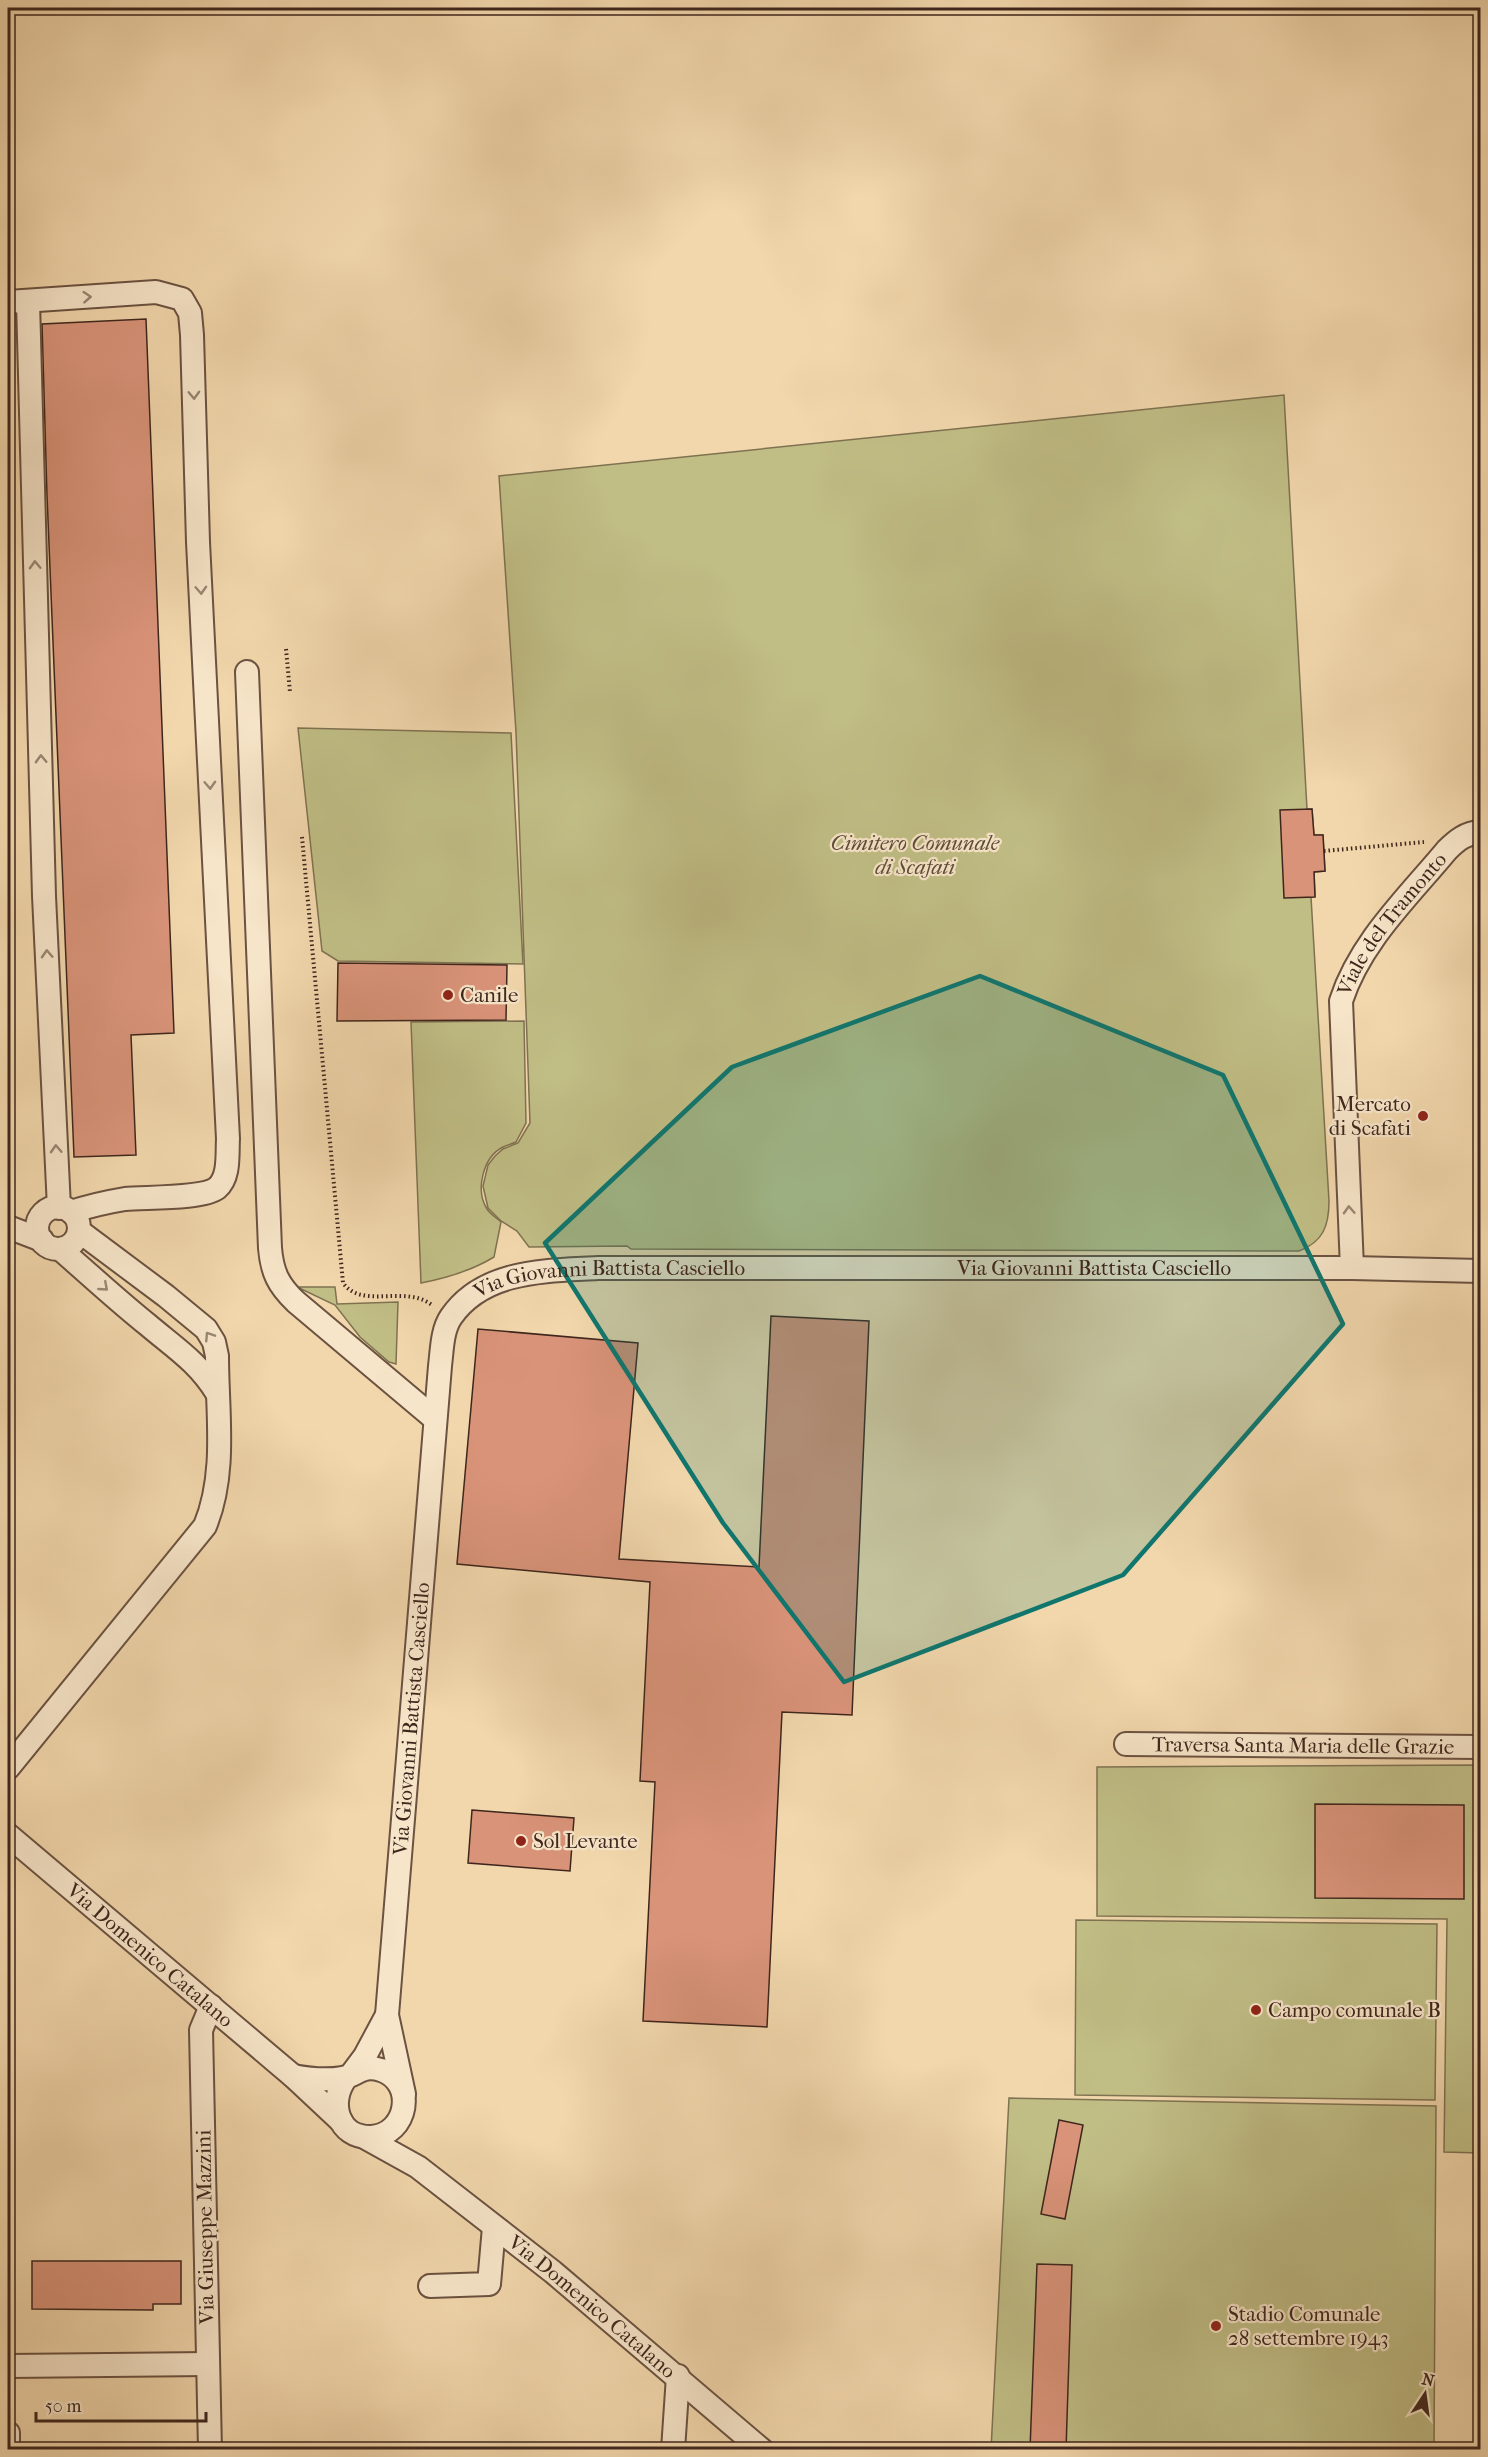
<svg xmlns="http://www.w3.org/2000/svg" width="1488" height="2457" viewBox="0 0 1488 2457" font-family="'IM FELL French Canon',serif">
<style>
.green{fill:#c0bd85;stroke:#7f7251;stroke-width:1.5}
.building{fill:#d99379;stroke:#3e261d;stroke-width:1.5}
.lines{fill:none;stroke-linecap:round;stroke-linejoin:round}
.minor-casing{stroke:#6b5241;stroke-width:26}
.path{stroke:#3e261d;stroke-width:4;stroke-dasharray:1.5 3;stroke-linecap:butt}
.minor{stroke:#f7e5c9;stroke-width:22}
.oneway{stroke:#9a8673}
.marked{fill:#0f766e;fill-opacity:0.2;stroke:#0f766e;stroke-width:4.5;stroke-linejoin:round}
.poi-dot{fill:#8f2418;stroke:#f7e5c9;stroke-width:2}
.labels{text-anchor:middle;stroke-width:4.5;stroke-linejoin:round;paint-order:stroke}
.park-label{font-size:21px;font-style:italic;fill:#5e4c37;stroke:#f7e5c9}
.street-label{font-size:21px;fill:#3e261d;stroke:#f7e5c9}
.poi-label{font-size:21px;fill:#3e261d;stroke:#f7e5c9;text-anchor:start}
</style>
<rect width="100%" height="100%" fill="#f2d7ac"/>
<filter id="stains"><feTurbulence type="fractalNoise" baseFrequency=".00333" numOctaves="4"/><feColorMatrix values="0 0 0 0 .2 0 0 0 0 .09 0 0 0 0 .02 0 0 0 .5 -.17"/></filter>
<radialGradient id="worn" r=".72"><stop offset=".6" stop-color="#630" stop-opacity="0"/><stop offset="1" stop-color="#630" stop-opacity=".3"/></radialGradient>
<g class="green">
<path d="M 1284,395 L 1307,809 L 1312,809 L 1314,835 L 1323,835 L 1325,871 L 1314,872 L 1315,896 L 1311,897 L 1329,1201 C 1329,1226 1323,1242 1299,1251 L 631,1249 L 627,1246 L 529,1247 L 517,1231 L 501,1221 L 488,1208 L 483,1186 L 488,1165 L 495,1156 L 503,1149 L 518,1143 L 530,1123 L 516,732 L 499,476 Z"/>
<path d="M 298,728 L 511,733 L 523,964 L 338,961 L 322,951 Z"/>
<path d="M 524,1021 L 526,1123 L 516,1142 C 512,1144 507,1145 503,1147 C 483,1157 475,1190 487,1209 C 490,1214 497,1218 501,1222 L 494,1257 C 471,1271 447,1278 421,1283 L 411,1022 Z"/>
<path d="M 297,1287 L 335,1287 L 337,1304 L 398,1302 L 396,1364 L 389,1362 L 360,1337 L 335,1305 Z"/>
<path d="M 1480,1765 L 1480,2153 L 1444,2152 L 1447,1919 L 1097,1916 L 1097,1767 Z"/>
<path d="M 1076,1920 L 1437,1924 L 1435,2100 L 1075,2095 Z"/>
<path d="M 1009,2098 L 1436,2106 L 1434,2449 L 991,2450 Z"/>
</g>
<g class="building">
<path d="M 146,319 L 174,1033 L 131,1035 L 136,1155 L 74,1157 L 47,495 L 42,324 Z"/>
<path d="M 1312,809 L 1314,835 L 1323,835 L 1325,871 L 1314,872 L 1315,897 L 1284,898 L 1280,810 Z"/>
<path d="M 338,963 L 507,965 L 506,1020 L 337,1021 Z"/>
<path d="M 771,1316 L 869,1321 L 852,1715 L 782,1712 L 767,2027 L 643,2021 L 655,1782 L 640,1781 L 650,1582 L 457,1564 L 478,1329 L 638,1343 L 619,1559 L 759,1567 Z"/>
<path d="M 1315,1804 L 1464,1805 L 1464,1899 L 1315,1898 Z"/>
<path d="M 472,1810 L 574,1818 L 570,1871 L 468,1863 Z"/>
<path d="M 1059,2120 L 1083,2125 L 1065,2219 L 1041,2214 Z"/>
<path d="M 32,2261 L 181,2261 L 181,2304 L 153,2304 L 153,2310 L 32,2309 Z"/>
<path d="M 1037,2264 L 1072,2265 L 1066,2450 L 1030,2450 Z"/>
</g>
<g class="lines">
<g class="minor-casing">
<g id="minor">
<path d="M 28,301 L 44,896 L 59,1208"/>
<path d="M 8,302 L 156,292 L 182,299 L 190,313 L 192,335 L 198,542 L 228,1139 C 227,1154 230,1177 217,1188 C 203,1199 145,1197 125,1199 C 107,1202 89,1206 71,1212"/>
<path d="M 247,672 L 270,1248 C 272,1272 278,1285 296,1302 L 435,1419"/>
<circle cx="58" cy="1228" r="21"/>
<path d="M 8,1227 L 42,1240"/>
<path d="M 60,1249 C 89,1274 118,1301 148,1325 C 175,1348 198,1362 217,1393"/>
<path id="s1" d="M 1352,1268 L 1341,1001 C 1360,942 1408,897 1447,850 C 1457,840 1466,833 1480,832"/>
<path id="s2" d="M 1126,1744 L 1480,1747"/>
<path d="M 8,1768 L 205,1526 C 227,1473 217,1412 217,1356 L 214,1342 L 206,1329 L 166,1296 L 79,1231"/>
<path id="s3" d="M 8,1835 L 293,2076 L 341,2121"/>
<path d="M 353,2072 L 365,2056 L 387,2015"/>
<path d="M 293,2076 C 309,2079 325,2081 342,2078 C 357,2076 361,2064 381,2070 C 417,2082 408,2135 371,2137 C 337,2138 328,2101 346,2078"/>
<path id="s4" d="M 404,2094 L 387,2015 L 440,1366 C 442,1350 442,1330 451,1317 C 484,1269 548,1271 598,1268 L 1352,1268 L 1480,1271"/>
<path id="s5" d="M 364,2137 L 418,2167 L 553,2272 L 762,2450"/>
<path d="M 430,2286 L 489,2284 L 494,2227"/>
<path d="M 8,2366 L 208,2364"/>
<path d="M 8,2433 L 8,2450"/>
<path d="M 210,2450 L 201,2030 L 211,2006"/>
<path d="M 673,2450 L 678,2376"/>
</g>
</g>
<g class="path">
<path d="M 286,649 L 290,692"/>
<path d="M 302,837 L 343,1283 C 363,1310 404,1284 432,1305"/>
<path d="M 1324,851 L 1424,842"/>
</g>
<use href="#minor" class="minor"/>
</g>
<defs><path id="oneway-chevron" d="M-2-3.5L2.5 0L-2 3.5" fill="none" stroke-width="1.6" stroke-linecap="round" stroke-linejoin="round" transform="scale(1.5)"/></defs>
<g class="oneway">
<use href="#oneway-chevron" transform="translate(87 297) rotate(-4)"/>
<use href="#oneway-chevron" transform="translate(194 395) rotate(88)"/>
<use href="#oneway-chevron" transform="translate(35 565) rotate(-92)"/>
<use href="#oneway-chevron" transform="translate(201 590) rotate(87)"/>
<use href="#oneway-chevron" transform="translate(41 759) rotate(-92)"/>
<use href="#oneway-chevron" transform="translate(210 785) rotate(87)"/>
<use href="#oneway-chevron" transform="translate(47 954) rotate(-93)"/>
<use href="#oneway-chevron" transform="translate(56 1149) rotate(-93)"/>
<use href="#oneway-chevron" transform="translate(1349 1210) rotate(-93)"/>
<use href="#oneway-chevron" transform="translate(104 1287) rotate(41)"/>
<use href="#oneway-chevron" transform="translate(209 1336) rotate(-123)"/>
</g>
<path class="marked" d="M 980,976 L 1223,1075 L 1343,1324 L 1123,1575 L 844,1682 L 723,1523 L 545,1243 L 732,1067 Z"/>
<g class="poi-dot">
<circle cx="448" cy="995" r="6"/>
<circle cx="1423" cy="1116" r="6"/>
<circle cx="521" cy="1841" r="6"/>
<circle cx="1256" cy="2010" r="6"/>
<circle cx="1216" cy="2326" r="6"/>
</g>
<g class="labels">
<g class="park-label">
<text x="915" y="850">Cimitero Comunale<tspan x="915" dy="24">di Scafati</tspan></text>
</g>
<g class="street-label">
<text dy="7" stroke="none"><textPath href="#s1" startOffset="360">Viale del Tramonto</textPath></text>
<text dy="7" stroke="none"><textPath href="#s4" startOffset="1440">Via Giovanni Battista Casciello</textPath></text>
<text dy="7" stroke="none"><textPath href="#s4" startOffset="954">Via Giovanni Battista Casciello</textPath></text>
<text dy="7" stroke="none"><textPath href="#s4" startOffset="378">Via Giovanni Battista Casciello</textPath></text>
<text dy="7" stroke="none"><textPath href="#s2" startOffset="177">Traversa Santa Maria delle Grazie</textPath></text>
<text dy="7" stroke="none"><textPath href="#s3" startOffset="186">Via Domenico Catalano</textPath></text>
<text transform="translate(205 2227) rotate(-91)" y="7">Via Giuseppe Mazzini</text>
<text dy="7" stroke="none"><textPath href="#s5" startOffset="285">Via Domenico Catalano</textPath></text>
</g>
<g class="poi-label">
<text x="460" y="1002">Canile</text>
<text x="1411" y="1111" text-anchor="end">Mercato<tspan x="1411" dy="24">di Scafati</tspan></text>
<text x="533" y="1848">Sol Levante</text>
<text x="1268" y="2017">Campo comunale B</text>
<text x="1228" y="2321">Stadio Comunale<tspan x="1228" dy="24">28 settembre 1943</tspan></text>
</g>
</g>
<rect width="1488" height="2457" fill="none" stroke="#f2d7ac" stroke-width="30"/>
<rect x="9" y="9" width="1470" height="2439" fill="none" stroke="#3e261d" stroke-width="3"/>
<rect x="15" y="15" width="1458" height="2427" fill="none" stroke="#3e261d" stroke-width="1.5"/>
<g transform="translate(1425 2394) rotate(13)" stroke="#f7e5c9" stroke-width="4.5" paint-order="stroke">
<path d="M0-4.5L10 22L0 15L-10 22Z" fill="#3e261d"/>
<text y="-9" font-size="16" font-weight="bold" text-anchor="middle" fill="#3e261d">N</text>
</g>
<path d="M36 2412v9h170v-9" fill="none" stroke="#3e261d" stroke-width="3"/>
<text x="45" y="2412" font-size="18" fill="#3e261d" stroke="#f7e5c9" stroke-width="4.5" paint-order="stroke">50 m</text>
<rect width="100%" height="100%" filter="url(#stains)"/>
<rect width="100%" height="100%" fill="url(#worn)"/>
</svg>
